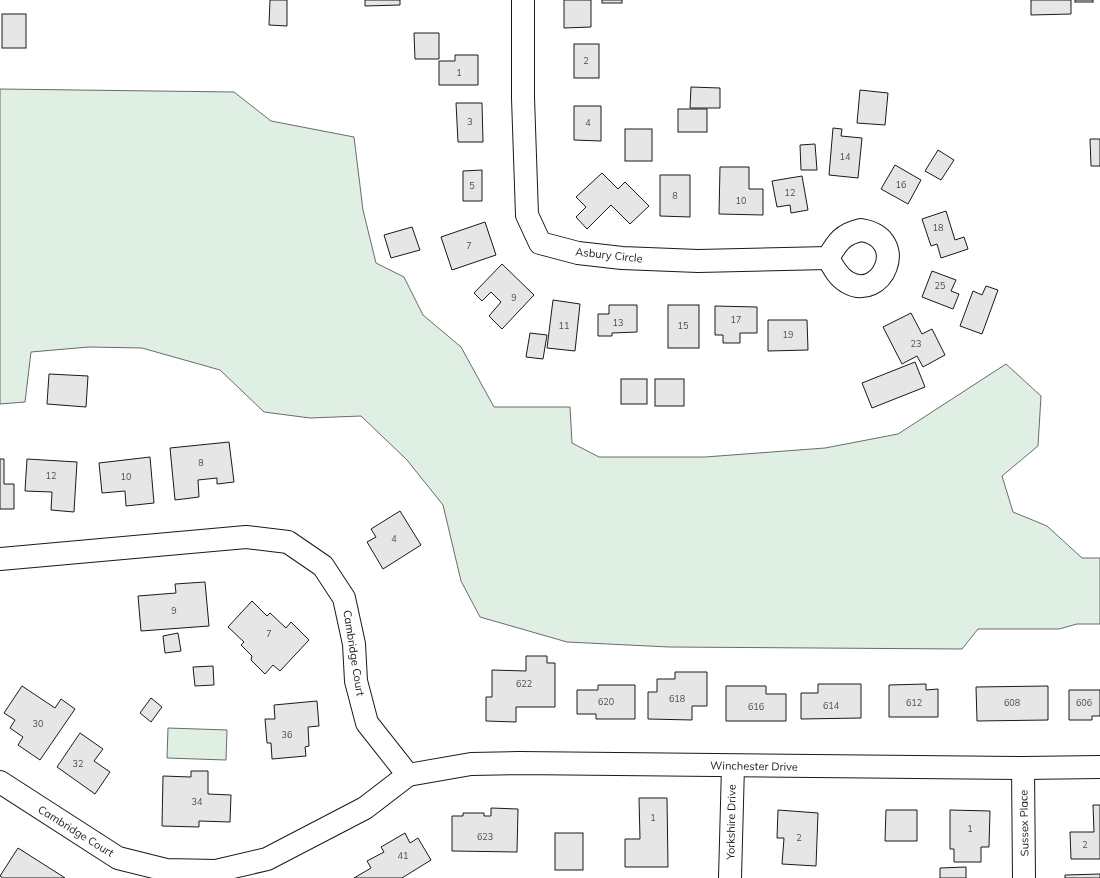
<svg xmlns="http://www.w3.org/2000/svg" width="1100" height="878" viewBox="0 0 1100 878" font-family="Mulish,sans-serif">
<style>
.green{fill:#e0efe3;stroke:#6a6a6a}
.building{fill:#e6e6e6;stroke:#1a1a1a}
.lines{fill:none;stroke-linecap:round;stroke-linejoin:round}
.minor-casing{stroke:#1a1a1a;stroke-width:24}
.minor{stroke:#fff;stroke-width:22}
.labels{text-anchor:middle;stroke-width:3;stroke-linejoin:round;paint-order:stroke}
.number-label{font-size:9px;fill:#4d4d4d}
.street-label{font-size:11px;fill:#1a1a1a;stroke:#fff}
</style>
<rect width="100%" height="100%" fill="#fff"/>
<g class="green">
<path d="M 0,89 L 234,92 L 271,121 L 354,137 L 363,210 L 376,263 L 404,277 L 423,315 L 461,347 L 494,407 L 570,407 L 572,443 L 599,457 L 705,457 L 825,448 L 898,434 L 1006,364 L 1041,396 L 1038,446 L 1002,476 L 1013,512 L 1047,526 L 1082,558 L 1100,558 L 1100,624 L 1077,624 L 1059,629 L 978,629 L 962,649 L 669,647 L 567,642 L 480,617 L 461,581 L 443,505 L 407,460 L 361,416 L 310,418 L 264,412 L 220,370 L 142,348 L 89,347 L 31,352 L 25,402 L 0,404 Z"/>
<path d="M 168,728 L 227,730 L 226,760 L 167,758 Z"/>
</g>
<g class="building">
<path d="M 270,0 L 287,0 L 287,26 L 269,25 Z"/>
<path d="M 365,0 L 400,0 L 400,5 L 365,6 Z"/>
<path d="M 564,0 L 591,0 L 591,27 L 564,28 Z"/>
<rect x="602" y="0" width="20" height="3"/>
<path d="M 1031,0 L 1071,0 L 1071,14 L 1031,15 Z"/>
<rect x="1075" y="0" width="18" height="2"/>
<rect x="2" y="14" width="24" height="34"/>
<path d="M 414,33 L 439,33 L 439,59 L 415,59 Z"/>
<rect x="574" y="44" width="25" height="34"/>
<path d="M 455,55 L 478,55 L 478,85 L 439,85 L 439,61 L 455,61 Z"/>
<path d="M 691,87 L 720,88 L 720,108 L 690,108 Z"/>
<path d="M 860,90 L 888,93 L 885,125 L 857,123 Z"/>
<path d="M 456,103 L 482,103 L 483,142 L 458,142 Z"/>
<path d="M 574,106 L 601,106 L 601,141 L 574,140 Z"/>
<rect x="678" y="109" width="29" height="23"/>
<path d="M 833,128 L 842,129 L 841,136 L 862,138 L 858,178 L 829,175 Z"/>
<rect x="625" y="129" width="27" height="32"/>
<path d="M 1090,139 L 1100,139 L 1100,166 L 1091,166 Z"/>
<path d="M 815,144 L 817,170 L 801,170 L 800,145 Z"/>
<path d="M 938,150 L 954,160 L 941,180 L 925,171 Z"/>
<path d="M 895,165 L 921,180 L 908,204 L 881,189 Z"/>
<path d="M 720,167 L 749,167 L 749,189 L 763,189 L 763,215 L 719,214 Z"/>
<path d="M 482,170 L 482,201 L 463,201 L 463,171 Z"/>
<path d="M 602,173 L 618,189 L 625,182 L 649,206 L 630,224 L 611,205 L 587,229 L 576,217 L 586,207 L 576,197 Z"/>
<path d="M 660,175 L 690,175 L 690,217 L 660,216 Z"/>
<path d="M 802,176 L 808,210 L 791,213 L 790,205 L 777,207 L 772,181 Z"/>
<path d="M 946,211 L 955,240 L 964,237 L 968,249 L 941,258 L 937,244 L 931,246 L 922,219 Z"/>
<path d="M 485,222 L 496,255 L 452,270 L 441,237 Z"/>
<path d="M 412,227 L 420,250 L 391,258 L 384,235 Z"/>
<path d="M 502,264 L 534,295 L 502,329 L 489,316 L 501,302 L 491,292 L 482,301 L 474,293 Z"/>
<path d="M 932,271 L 956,280 L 951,291 L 959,294 L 953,309 L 922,297 Z"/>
<path d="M 986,286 L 998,290 L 982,334 L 960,326 L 973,291 L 982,295 Z"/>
<path d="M 553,300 L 580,304 L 575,351 L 547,348 Z"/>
<path d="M 609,305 L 637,305 L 637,332 L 612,333 L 612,336 L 598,336 L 598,314 L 609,314 Z"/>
<rect x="668" y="305" width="31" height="43"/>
<path d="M 715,306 L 757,307 L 757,333 L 740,333 L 740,343 L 723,343 L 723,335 L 715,335 Z"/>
<path d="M 911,313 L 922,334 L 932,329 L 945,355 L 923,367 L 917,356 L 902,364 L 883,327 Z"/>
<path d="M 768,320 L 807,320 L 808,350 L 768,351 Z"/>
<path d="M 530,333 L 547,335 L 543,359 L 526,357 Z"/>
<path d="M 915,362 L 925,387 L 872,408 L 862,383 Z"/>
<path d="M 49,374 L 88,376 L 86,407 L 47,404 Z"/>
<rect x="621" y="379" width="26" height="25"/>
<rect x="655" y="379" width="29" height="27"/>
<path d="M 229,442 L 234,482 L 217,484 L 217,478 L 198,480 L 199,497 L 175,500 L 170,448 Z"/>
<path d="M 150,457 L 154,503 L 126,506 L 125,491 L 102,493 L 99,463 Z"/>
<path d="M 0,459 L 4,459 L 4,484 L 14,484 L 14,509 L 0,509 Z"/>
<path d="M 27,459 L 77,462 L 74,512 L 51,510 L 52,492 L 25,491 Z"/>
<path d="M 400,511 L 421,545 L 383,569 L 367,542 L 376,537 L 371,529 Z"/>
<path d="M 205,582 L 209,626 L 141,631 L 138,596 L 176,593 L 175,584 Z"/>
<path d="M 252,601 L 267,616 L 270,613 L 286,628 L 291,622 L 309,640 L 280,671 L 273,665 L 265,674 L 251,660 L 252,656 L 241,645 L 244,642 L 228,627 Z"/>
<path d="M 178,633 L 181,651 L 165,653 L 163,636 Z"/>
<path d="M 526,656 L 547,656 L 547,663 L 555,663 L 555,707 L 516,707 L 516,722 L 486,721 L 486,697 L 492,697 L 492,670 L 526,671 Z"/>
<path d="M 213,666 L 214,685 L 195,686 L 193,667 Z"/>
<path d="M 675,672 L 707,672 L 707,706 L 692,706 L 692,720 L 648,719 L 648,692 L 657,692 L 657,679 L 675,679 Z"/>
<path d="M 818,684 L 861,684 L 861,718 L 801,719 L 801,693 L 818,693 Z"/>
<path d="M 926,684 L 926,690 L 938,689 L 938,717 L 889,717 L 889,685 Z"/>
<path d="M 598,685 L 635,685 L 635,719 L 596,719 L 596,714 L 577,714 L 577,690 L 598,690 Z"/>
<path d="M 22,686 L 55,708 L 61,699 L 75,709 L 40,760 L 18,745 L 23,737 L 10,728 L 15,720 L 4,713 Z"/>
<path d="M 726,686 L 766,686 L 766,694 L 786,694 L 786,721 L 726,721 Z"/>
<path d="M 1048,686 L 1048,720 L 977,721 L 976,687 Z"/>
<path d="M 1069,690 L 1100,690 L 1100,716 L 1092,716 L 1092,720 L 1069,720 Z"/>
<path d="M 151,698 L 162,707 L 151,722 L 140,713 Z"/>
<path d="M 317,701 L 319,726 L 308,727 L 309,746 L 305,747 L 306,756 L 272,759 L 271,743 L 267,743 L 265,719 L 275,719 L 274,705 Z"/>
<path d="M 80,733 L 103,749 L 94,761 L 110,772 L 95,794 L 57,767 Z"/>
<path d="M 191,771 L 208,771 L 208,794 L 231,795 L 230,822 L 199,821 L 199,827 L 162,826 L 163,776 L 191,777 Z"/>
<path d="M 639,798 L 667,798 L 668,867 L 625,867 L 625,839 L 640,839 Z"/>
<path d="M 1093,805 L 1100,805 L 1100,859 L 1071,859 L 1070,832 L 1094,832 Z"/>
<path d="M 491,808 L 518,809 L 517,852 L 452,851 L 452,816 L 463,816 L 463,813 L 484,813 L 484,816 L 491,816 Z"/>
<path d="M 778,810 L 818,813 L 816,866 L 782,864 L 784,838 L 777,838 Z"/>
<path d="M 886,810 L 917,810 L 917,841 L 885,841 Z"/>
<path d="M 950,810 L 990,811 L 989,847 L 981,847 L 981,862 L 954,862 L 954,849 L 950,849 Z"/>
<path d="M 405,833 L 410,843 L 418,838 L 431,860 L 402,878 L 354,878 L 371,868 L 367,861 L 384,852 L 381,847 Z"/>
<rect x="555" y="833" width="28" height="37"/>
<path d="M 18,848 L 62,876 L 65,878 L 3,878 L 0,876 Z"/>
<path d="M 966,867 L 966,878 L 940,878 L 940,868 Z"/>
<path d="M 1100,874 L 1100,878 L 1065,878 L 1065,875 Z"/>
</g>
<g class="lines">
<g class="minor-casing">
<g id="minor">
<path d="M 523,0 L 523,98 L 527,215 L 540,243 L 578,253 L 622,258 L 698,261 L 828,258"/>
<path d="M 861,230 C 911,238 882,303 847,282 C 838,277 833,267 828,258 C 837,243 842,234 861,230 Z"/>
<path d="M 0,559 L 246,537 L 288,542 L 323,566 L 344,598 L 354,644 L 356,681 L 367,723 L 408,775 L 365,808 L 267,859 L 216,871 L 166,870 L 118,858 L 0,782"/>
<path d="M 1023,768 L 1024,878"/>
<path d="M 408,775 L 471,764 L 519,763 L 1023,768 L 1100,767"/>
<path d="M 730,878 L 733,766"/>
</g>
</g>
<use href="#minor" class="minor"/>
</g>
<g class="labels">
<g class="number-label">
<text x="586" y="64">2</text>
<text x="459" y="76">1</text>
<text x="470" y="125">3</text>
<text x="588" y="126">4</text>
<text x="845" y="160">14</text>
<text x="901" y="188">16</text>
<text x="472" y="189">5</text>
<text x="790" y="196">12</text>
<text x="675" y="199">8</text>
<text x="741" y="204">10</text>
<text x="938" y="231">18</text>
<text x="469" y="249">7</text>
<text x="940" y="289">25</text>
<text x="514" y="301">9</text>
<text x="736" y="323">17</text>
<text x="618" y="326">13</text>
<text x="564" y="329">11</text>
<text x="683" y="329">15</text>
<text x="788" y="338">19</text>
<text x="916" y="347">23</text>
<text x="201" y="466">8</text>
<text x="51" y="479">12</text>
<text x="126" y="480">10</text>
<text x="394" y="542">4</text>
<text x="174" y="614">9</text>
<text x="269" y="637">7</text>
<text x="524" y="687">622</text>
<text x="677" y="702">618</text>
<text x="606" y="705">620</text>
<text x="914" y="706">612</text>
<text x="1012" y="706">608</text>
<text x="1084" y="706">606</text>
<text x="831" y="709">614</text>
<text x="756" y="710">616</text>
<text x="38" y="727">30</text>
<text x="287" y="738">36</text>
<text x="78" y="767">32</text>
<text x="197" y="805">34</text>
<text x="653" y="821">1</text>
<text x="970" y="832">1</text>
<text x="485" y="840">623</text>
<text x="799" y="841">2</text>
<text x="1085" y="848">2</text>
<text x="403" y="859">41</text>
</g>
<g class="street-label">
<text transform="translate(609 255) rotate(6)" y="4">Asbury Circle</text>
<text transform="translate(354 653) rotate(81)" y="4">Cambridge Court</text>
<text transform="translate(754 766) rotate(1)" y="4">Winchester Drive</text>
<text transform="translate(731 822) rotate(-89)" y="4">Yorkshire Drive</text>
<text transform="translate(1024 823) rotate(-91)" y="4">Sussex Place</text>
<text transform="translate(76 831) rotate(32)" y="4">Cambridge Court</text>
</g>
</g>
</svg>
